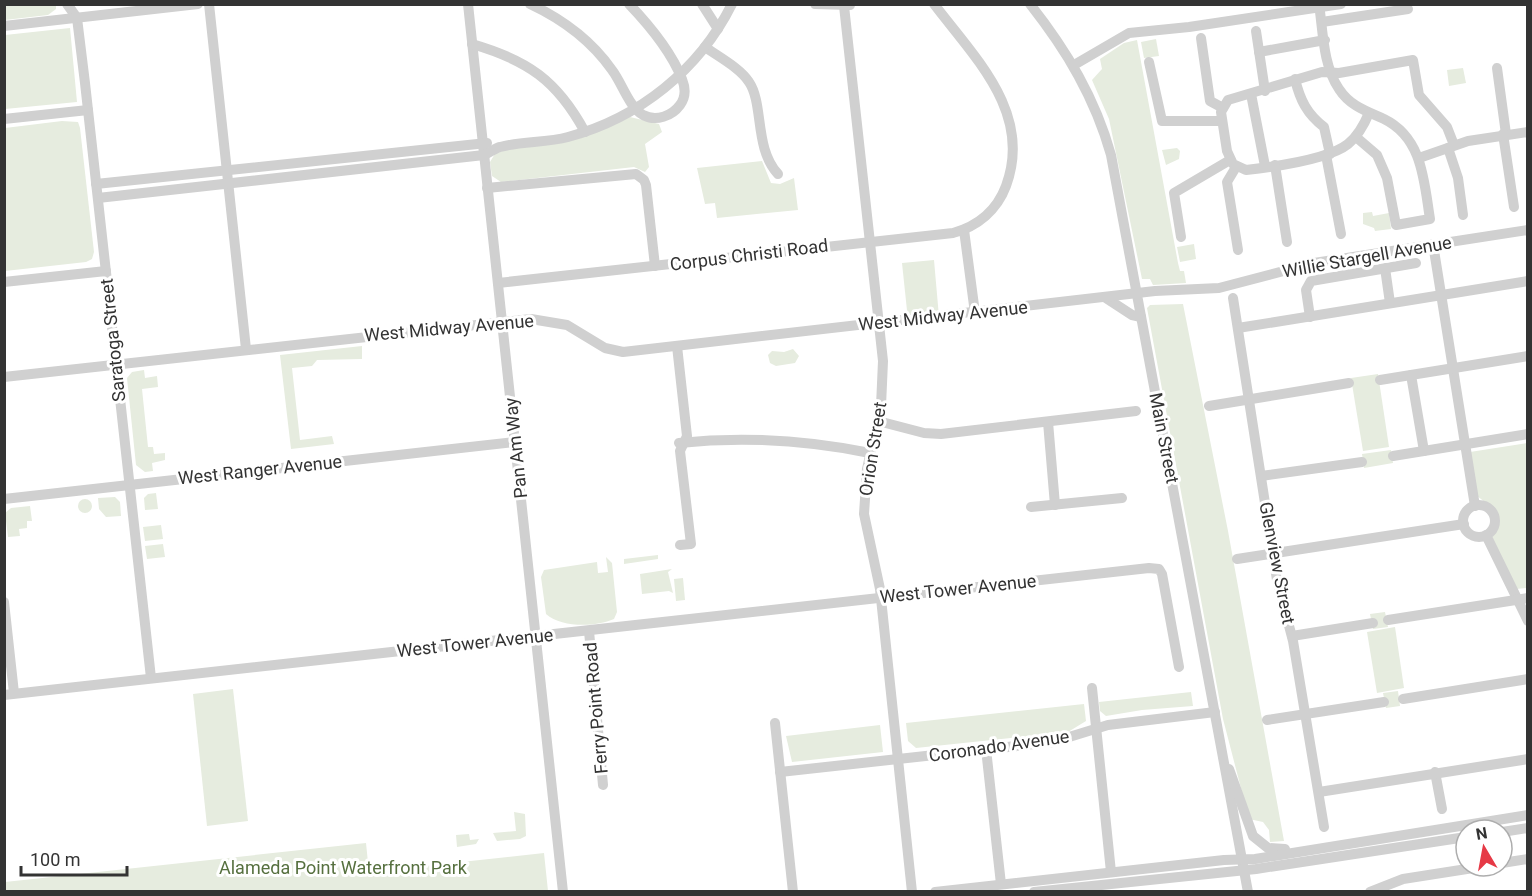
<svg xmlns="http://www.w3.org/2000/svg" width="1532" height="896" viewBox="0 0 1532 896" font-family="Roboto,sans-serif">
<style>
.green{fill:#e6ecdf}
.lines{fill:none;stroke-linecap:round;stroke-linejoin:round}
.minor{stroke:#d0d0d0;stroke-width:10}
.labels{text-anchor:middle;stroke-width:6;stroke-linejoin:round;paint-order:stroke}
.street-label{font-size:18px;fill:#333;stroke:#fff}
.park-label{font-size:18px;fill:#56703f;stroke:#fff}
</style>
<rect width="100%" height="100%" fill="#fff"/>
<g class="green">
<path d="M 4,5 L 56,4 L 56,9 L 48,15 L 5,20 Z"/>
<path d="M 70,28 L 77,102 L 5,109 L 5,35 Z"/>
<path d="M 1156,39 L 1159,56 L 1144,58 L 1141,42 Z"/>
<path d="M 1137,40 L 1178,263 L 1180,271 L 1184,271 L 1186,283 L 1153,285 L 1150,279 L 1142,279 L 1109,119 L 1092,80 L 1102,69 L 1100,59 L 1124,43 Z"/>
<path d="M 1463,68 L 1466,83 L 1449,86 L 1447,70 Z"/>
<path d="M 630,117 L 659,124 L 662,132 L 645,144 L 649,167 L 645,172 L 634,167 L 501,182 L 492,176 L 490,162 L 496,152 Z"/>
<path d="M 62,121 L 78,122 L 80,128 L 94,252 L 92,259 L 86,262 L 5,271 L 5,128 Z"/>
<path d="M 1177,148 L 1180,151 L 1179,159 L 1166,165 L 1162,150 Z"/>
<path d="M 762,161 L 771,183 L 780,184 L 794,178 L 798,210 L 717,218 L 715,203 L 705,204 L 697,168 Z"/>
<path d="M 1372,212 L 1373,216 L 1389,213 L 1391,229 L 1375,231 L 1374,228 L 1363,224 L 1363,213 Z"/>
<path d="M 1194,244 L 1196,259 L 1180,262 L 1177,247 Z"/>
<path d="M 934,260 L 939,317 L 908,320 L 902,263 Z"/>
<path d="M 1183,304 L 1228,531 L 1284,841 L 1270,842 L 1269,830 L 1263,822 L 1249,819 L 1223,719 L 1147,308 L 1150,305 Z"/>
<path d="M 362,346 L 362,359 L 317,360 L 312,366 L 292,368 L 300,440 L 332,436 L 334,444 L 291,449 L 280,355 Z"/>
<path d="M 793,349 L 799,356 L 795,363 L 776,366 L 770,363 L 768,355 L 772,351 L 784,352 Z"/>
<path d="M 144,370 L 145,378 L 157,376 L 158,387 L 142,389 L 148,447 L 153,447 L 154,454 L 165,453 L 165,460 L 152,463 L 153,471 L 145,472 L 136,465 L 127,378 L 132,372 Z"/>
<path d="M 1378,374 L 1389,447 L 1363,451 L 1351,378 Z"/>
<path d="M 1527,443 L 1527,588 L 1516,589 L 1492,537 L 1498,529 L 1498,512 L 1477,496 L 1470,452 Z"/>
<path d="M 1391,450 L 1393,463 L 1364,468 L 1362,454 Z"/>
<path d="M 156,493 L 158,509 L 145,510 L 144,498 L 148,494 Z"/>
<path d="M 115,497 L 120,502 L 121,516 L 106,517 L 99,509 L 98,498 Z"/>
<circle cx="85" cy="506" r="7"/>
<path d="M 30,506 L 32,521 L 27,521 L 27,528 L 19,529 L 20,536 L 8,537 L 5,513 L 11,508 Z"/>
<path d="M 161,525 L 163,539 L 145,541 L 143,527 Z"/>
<path d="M 163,544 L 165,557 L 147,559 L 145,546 Z"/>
<path d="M 658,555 L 658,559 L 624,564 L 624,559 Z"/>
<path d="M 606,557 L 612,563 L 617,612 L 614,619 C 595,627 562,628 546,614 L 541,577 L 544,570 L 597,562 L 598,573 L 608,572 Z"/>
<path d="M 672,569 L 668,572 L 673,593 L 669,591 L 642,594 L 640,574 Z"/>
<path d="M 683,578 L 685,600 L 676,601 L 674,579 Z"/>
<path d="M 1385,612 L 1388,627 L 1373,629 L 1370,614 Z"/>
<path d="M 1395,627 L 1404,688 L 1377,693 L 1367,632 Z"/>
<path d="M 233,689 L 248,821 L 207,826 L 193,694 Z"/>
<path d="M 1398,691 L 1400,706 L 1386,708 L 1383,693 Z"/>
<path d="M 1191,692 L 1193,706 L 1142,710 L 1106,716 L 1100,711 L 1099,702 Z"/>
<path d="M 1084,704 L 1086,721 L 1068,732 L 916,748 L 908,741 L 906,723 Z"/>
<path d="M 880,725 L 883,752 L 792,762 L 786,736 Z"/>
<path d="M 514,812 L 525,814 L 526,836 L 520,839 L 497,841 L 493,833 L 516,831 Z"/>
<path d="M 469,834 L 470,840 L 479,839 L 476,844 L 457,847 L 456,835 Z"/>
<path d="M 366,843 L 369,872 L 544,853 L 548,891 L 5,891 L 5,882 Z"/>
</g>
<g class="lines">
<g class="minor">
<path d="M 67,4 L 77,18 L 85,83 L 151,678"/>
<path d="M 209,4 L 246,349"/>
<path d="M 468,4 L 563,892"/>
<path d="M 530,4 C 562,19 591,40 612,70 C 622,83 629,107 643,115 C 656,122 672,116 680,105 C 686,97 686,89 682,79 C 671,51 650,26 629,4"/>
<path d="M 702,4 L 718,29"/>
<path d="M 815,4 L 850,5"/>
<path d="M 1030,4 C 1067,51 1095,98 1111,155 L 1248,892"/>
<path d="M 1319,4 C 1323,31 1323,66 1339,89 C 1350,106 1366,111 1384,119 C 1423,138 1424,182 1430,219 L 1396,225 L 1387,178 L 1377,155 L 1356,137"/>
<path d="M 844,6 L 883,361 L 881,406 L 867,469 L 864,514 L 880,589 L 912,892"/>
<path d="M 1322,22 L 1408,9"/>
<path d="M 4,26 L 198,4"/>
<path d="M 1256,31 L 1265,91"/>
<path d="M 1201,38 L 1210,101 L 1223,108"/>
<path d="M 472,44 C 527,60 557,80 585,132"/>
<path d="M 705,47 C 719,57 740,68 749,82 C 764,104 754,148 778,174"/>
<path d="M 1259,52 L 1325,40"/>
<path d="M 1149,62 L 1162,121 L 1222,121"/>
<path d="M 1074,65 L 1129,33 L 1189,27 L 1341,4"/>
<path d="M 1497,68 L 1506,134"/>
<path d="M 1295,79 C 1300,100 1307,114 1324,127 L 1330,154"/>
<path d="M 1251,94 L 1265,166"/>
<path d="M 1369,113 C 1364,125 1358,136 1348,144 C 1328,160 1272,167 1246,170 L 1233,164 L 1227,151 L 1221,112 L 1228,100 L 1322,72 L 1339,73 L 1413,60 L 1419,95 L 1447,127 L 1454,145"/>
<path d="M 4,119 L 88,110"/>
<path d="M 1503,134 L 1514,207"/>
<path d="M 1448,148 L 1458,178 L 1463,215"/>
<path d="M 1326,155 L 1341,234"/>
<path d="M 1419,158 L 1468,141 L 1528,132"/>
<path d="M 1275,165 L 1287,242"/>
<path d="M 1236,167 L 1227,182 L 1238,250"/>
<path d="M 96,184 L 487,143"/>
<path d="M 487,188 L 636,174 L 644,180 L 646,185 L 655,266"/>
<path d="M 98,198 L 484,155 C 490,153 495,148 500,147 C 522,141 546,143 568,137 C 639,118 699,70 732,4"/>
<path d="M 964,230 L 975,313"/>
<path d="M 1181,237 L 1174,193 L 1230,160"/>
<path d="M 1433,244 L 1475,506"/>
<path d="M 1385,268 L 1390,303"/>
<path d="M 4,282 L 106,271"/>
<path d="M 498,283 L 953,233 C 978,226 997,210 1006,186 C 1033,113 975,58 934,4"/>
<path d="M 1106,298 L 1132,315 L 1141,317"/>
<path d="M 1233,298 L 1277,580 L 1293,641 L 1324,827"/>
<path d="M 1310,317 L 1306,290 L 1311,281 L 1416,263"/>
<path d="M 1238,328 L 1528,281"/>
<path d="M 677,346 L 687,436 L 680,451 L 691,544 L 680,545"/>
<path d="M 1411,375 L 1424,451"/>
<path d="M 4,377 L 531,319 L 567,325 L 605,348 L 623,352 L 1155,291 L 1219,288 L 1314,263 L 1528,230"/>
<path d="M 1380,380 L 1528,356"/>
<path d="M 1209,406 L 1349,383"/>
<path d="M 878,421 L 924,433 L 941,434 L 1136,411"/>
<path d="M 1048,422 L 1055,505"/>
<path d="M 679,443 C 744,436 806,440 870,453"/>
<path d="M 1393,456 L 1528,434"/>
<path d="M 1261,476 L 1362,462"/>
<path d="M 4,499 L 515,442"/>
<circle cx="1479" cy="521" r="16"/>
<path d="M 1031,507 L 1122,498"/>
<path d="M 1486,535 L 1528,621"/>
<path d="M 1237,559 L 1464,524"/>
<path d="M 4,602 L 14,693"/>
<path d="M 1388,620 L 1528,598"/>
<path d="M 589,631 L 603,785"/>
<path d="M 1292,636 L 1373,623"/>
<path d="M 1092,688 L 1111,872"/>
<path d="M 4,695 L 1149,568 L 1159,569 L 1162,574 L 1179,667"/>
<path d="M 1403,699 L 1528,679"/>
<path d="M 1267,720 L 1384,702"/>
<path d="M 775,723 L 793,892"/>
<path d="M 986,749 L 1001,884"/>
<path d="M 1229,769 L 1253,836 L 1268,848 L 1285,849"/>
<path d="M 780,772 L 1053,742 L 1108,725 L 1215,712"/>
<path d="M 1435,772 L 1442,809"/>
<path d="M 1319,792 L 1528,759"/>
<path d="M 1502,832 L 1528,828"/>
<path d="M 1502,863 L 1528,859"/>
<path d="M 935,892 L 1224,860 L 1255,859 L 1528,815"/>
<path d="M 1034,892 L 1256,869 L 1466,837"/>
<path d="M 1370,892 L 1403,879 L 1486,866"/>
</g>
</g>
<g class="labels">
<g class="street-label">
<text transform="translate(749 255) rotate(-7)" y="6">Corpus Christi Road</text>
<text transform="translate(1367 257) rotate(-10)" y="6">Willie Stargell Avenue</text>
<text transform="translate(943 316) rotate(-6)" y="6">West Midway Avenue</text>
<text transform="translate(449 328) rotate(-5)" y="6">West Midway Avenue</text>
<text transform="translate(113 340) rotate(-96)" y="6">Saratoga Street</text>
<text transform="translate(1164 438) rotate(79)" y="6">Main Street</text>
<text transform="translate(516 448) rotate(-96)" y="6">Pan Am Way</text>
<text transform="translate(873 449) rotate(-81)" y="6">Orion Street</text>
<text transform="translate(260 470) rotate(-6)" y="6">West Ranger Avenue</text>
<text transform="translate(1277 563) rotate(79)" y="6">Glenview Street</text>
<text transform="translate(958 589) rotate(-6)" y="6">West Tower Avenue</text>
<text transform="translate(475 643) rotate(-6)" y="6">West Tower Avenue</text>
<text transform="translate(596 708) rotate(-95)" y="6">Ferry Point Road</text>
<text transform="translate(999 746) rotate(-8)" y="6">Coronado Avenue</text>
</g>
<g class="park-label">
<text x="343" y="874">Alameda Point Waterfront Park</text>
</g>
</g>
<rect width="1532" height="896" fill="none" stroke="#333333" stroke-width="12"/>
<g transform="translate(1484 848) rotate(350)"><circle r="28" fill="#ffffff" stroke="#adadad" stroke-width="1.5"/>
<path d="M0-4.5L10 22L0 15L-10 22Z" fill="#e63946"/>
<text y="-9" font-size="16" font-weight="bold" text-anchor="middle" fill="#333333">N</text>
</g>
<path d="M21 866v9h106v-9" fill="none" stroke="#333333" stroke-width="3"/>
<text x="30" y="866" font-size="18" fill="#333333" stroke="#ffffff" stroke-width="4.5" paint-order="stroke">100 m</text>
</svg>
